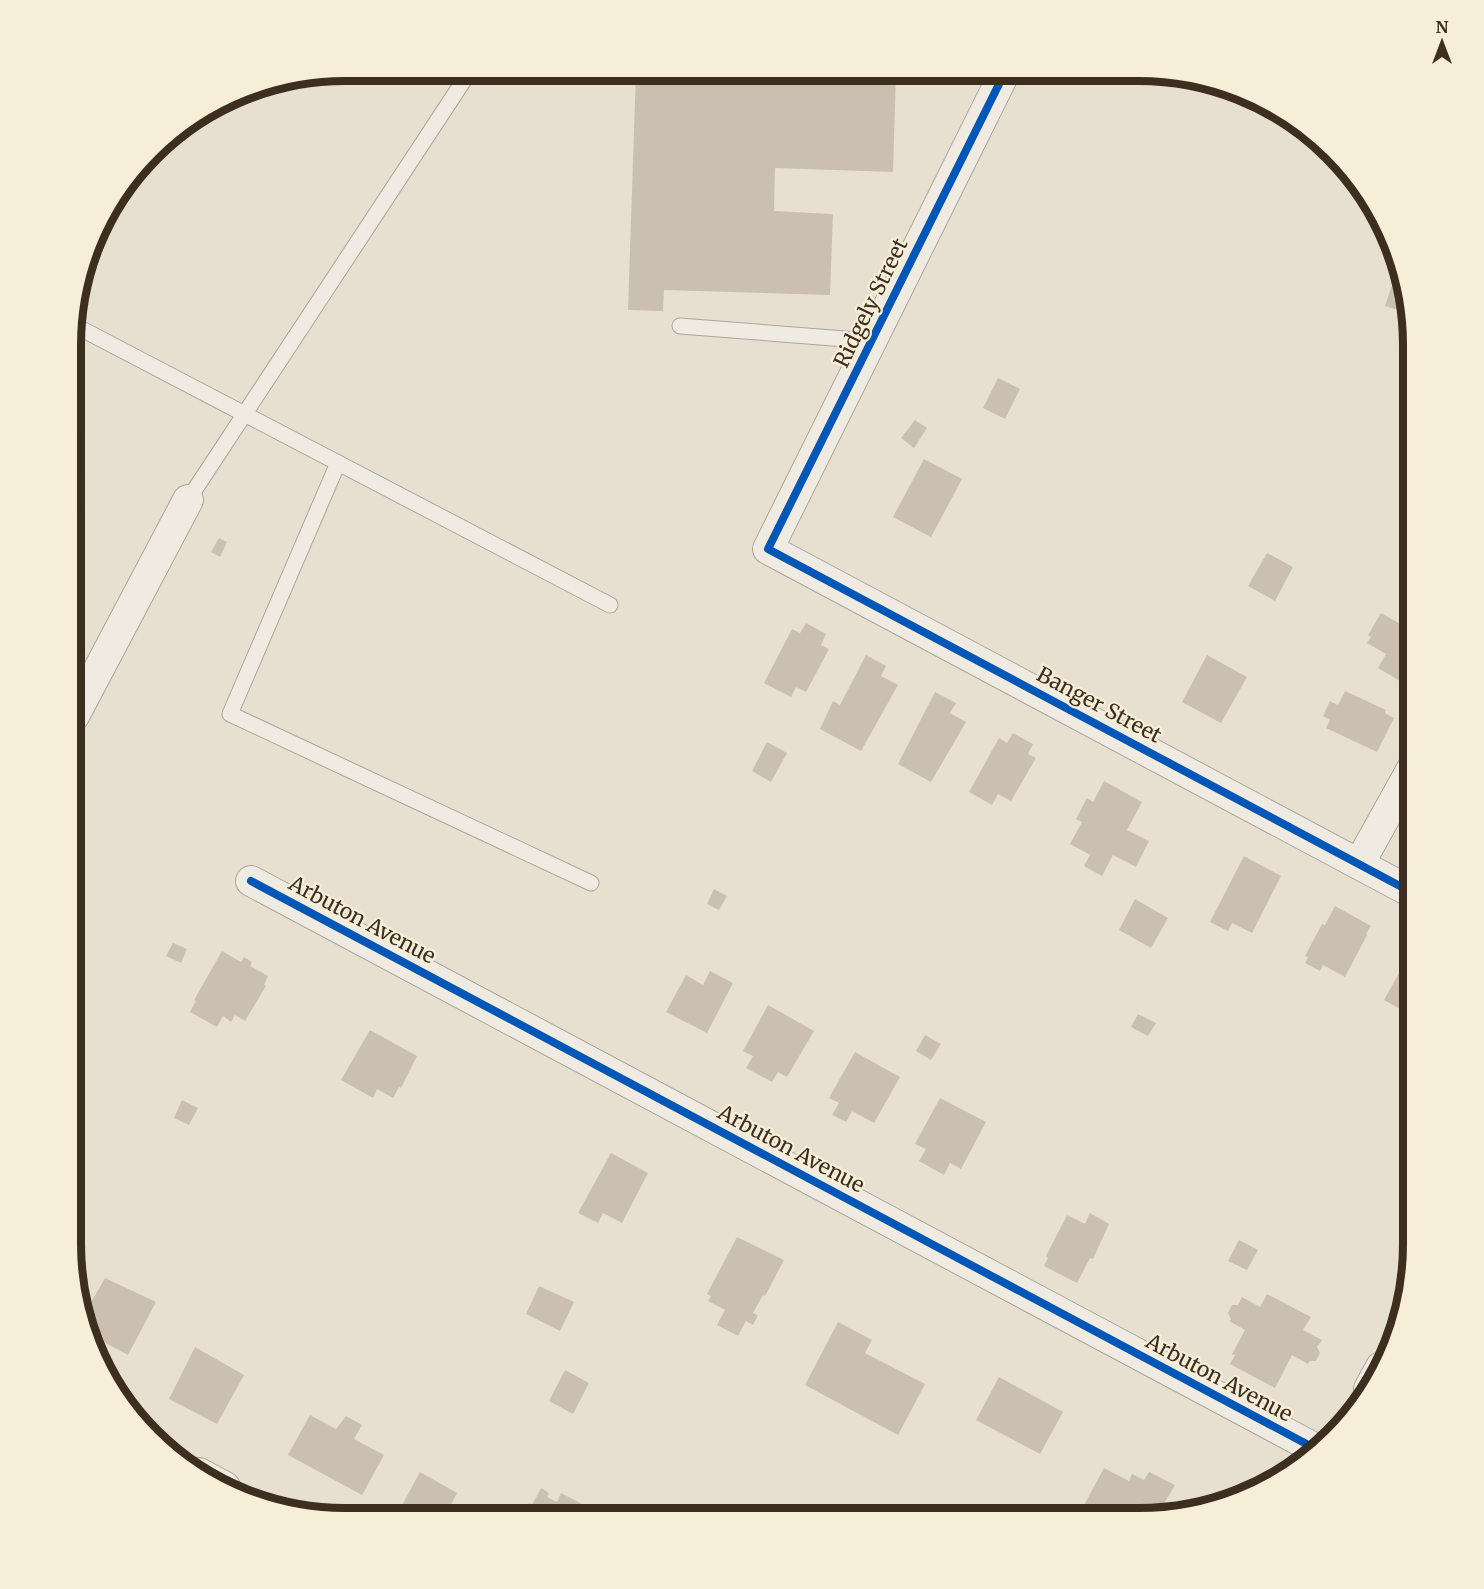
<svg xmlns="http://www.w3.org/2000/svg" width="1484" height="1589" viewBox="0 0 1484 1589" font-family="Merriweather,serif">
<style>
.building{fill:#cbbfb2}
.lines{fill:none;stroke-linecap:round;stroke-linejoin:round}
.service-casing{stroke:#ada599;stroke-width:17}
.minor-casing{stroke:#ada599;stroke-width:32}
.service{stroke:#efebe3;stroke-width:15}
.minor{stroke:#efebe3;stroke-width:30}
.cycleway-casing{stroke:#f7eed8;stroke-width:11}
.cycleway{stroke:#0057b8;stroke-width:8}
.labels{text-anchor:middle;stroke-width:4.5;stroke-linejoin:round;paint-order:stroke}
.street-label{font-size:21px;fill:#3d2e20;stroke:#f7eed8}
.rim{fill:none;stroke:#3d2e20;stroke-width:8}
</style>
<rect width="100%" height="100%" fill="#e7e0d1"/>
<g class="building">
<path d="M 636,71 L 896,72 L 893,172 L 775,168 L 774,211 L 833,214 L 830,295 L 664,290 L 663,311 L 628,310 Z"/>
<path d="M 1393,282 L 1405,287 L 1407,298 L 1402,311 L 1385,306 Z"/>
<path d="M 998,378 L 1020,389 L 1005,419 L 983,408 Z"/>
<path d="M 915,420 L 927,428 L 914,448 L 901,438 Z"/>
<path d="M 924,459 L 962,479 L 931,537 L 893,517 Z"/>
<path d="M 219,538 L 227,542 L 220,557 L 211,552 Z"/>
<path d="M 1267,553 L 1293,567 L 1275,601 L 1248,586 Z"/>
<path d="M 1381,613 L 1413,631 L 1413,678 L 1410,684 L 1402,679 L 1400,681 L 1378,668 L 1386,654 L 1367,643 L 1371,637 L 1368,635 Z"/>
<path d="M 806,623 L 826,634 L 821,645 L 829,649 L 806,692 L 796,687 L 791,697 L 764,683 L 792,629 L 800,633 Z"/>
<path d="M 866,655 L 886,666 L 881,676 L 898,685 L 861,751 L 820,729 L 833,701 L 840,705 Z"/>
<path d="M 1207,655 L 1247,677 L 1221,723 L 1182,702 Z"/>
<path d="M 1345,691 L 1386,710 L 1385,713 L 1394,718 L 1377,752 L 1326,728 L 1330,720 L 1323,716 L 1330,701 L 1338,705 Z"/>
<path d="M 935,692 L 956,703 L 950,713 L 966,722 L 931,782 L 898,764 Z"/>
<path d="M 1013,733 L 1033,744 L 1028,754 L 1036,758 L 1011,801 L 998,794 L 992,805 L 969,792 L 999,738 L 1007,743 Z"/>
<path d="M 767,742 L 787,753 L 771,782 L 752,771 Z"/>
<path d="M 1104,781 L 1142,802 L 1127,830 L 1149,841 L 1136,867 L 1113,855 L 1102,876 L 1084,866 L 1090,855 L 1070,844 L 1082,822 L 1076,819 L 1087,798 L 1093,802 Z"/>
<path d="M 1244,856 L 1281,876 L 1252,933 L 1232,923 L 1228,931 L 1210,922 Z"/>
<path d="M 714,889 L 727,896 L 719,910 L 707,904 Z"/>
<path d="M 1135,899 L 1168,918 L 1151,948 L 1119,930 Z"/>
<path d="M 1335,906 L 1371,926 L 1366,934 L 1367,935 L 1345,977 L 1323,965 L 1320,971 L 1305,963 L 1308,957 L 1305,956 L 1322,924 L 1325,925 Z"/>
<path d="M 173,943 L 187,949 L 181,963 L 166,956 Z"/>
<path d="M 222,951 L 241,962 L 244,957 L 252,962 L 250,966 L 268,976 L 264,985 L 266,986 L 245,1021 L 235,1015 L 231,1022 L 223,1016 L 217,1027 L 190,1012 L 196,1001 L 194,1000 Z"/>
<path d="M 1408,957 L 1413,960 L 1413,1016 L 1384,1000 Z"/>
<path d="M 710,971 L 733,983 L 707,1033 L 666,1012 L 686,975 L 703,985 Z"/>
<path d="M 768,1005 L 814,1031 L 787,1077 L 778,1072 L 772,1082 L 746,1068 L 753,1056 L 743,1051 Z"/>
<path d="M 1138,1014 L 1156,1023 L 1148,1036 L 1131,1027 Z"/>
<path d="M 370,1030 L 417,1056 L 401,1088 L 399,1087 L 393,1098 L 377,1089 L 373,1098 L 341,1080 Z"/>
<path d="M 925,1035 L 941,1044 L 931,1060 L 916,1051 Z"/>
<path d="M 855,1052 L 900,1077 L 874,1123 L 852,1111 L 846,1122 L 832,1115 L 839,1103 L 829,1098 Z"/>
<path d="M 940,1098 L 986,1122 L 961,1169 L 950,1163 L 944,1175 L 919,1161 L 926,1149 L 915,1144 Z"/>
<path d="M 182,1100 L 198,1108 L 189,1125 L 174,1118 Z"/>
<path d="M 611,1153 L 648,1173 L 622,1223 L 603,1213 L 598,1223 L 578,1213 Z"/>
<path d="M 1090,1213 L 1109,1224 L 1093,1259 L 1090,1258 L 1077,1283 L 1044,1266 L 1048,1258 L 1046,1256 L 1067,1215 L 1085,1224 Z"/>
<path d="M 737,1237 L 784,1260 L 765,1296 L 763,1295 L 753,1313 L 758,1315 L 753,1325 L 746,1321 L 738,1336 L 717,1325 L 725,1310 L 708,1301 L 711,1296 L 707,1294 Z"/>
<path d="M 1239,1240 L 1258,1250 L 1247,1270 L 1228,1261 Z"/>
<path d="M 105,1278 L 156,1302 L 128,1355 L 104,1342 L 102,1345 L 87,1337 L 85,1332 L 82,1318 Z"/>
<path d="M 539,1286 L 574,1302 L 560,1331 L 526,1314 Z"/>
<path d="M 1267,1294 L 1311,1317 L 1303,1330 L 1322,1340 L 1317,1347 L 1320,1353 L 1316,1361 L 1310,1361 L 1308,1364 L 1292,1355 L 1275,1388 L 1230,1364 L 1235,1355 L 1232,1354 L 1245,1330 L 1229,1321 L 1231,1319 L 1228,1313 L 1232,1305 L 1238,1305 L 1242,1297 L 1260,1307 Z"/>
<path d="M 838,1322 L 872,1340 L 865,1353 L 925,1384 L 898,1435 L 805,1385 Z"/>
<path d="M 195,1347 L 244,1375 L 217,1424 L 169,1399 Z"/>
<path d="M 565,1370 L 589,1383 L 573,1414 L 549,1401 Z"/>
<path d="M 999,1377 L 1063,1412 L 1040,1454 L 976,1420 Z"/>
<path d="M 310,1415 L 336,1429 L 346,1416 L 362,1425 L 354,1439 L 384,1455 L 362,1495 L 288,1455 Z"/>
<path d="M 1104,1468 L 1129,1481 L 1132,1474 L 1144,1480 L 1149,1472 L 1175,1485 L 1159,1512 L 1167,1516 L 1156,1518 L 1084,1518 L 1088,1512 L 1082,1509 Z"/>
<path d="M 420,1472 L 457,1493 L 448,1511 L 461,1518 L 395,1518 Z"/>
<path d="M 541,1488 L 549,1493 L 547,1497 L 557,1502 L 561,1493 L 582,1504 L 575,1518 L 521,1518 L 529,1503 L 532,1505 Z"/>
</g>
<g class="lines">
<g class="service-casing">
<g id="service">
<path d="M 76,326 L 610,605"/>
<path d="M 680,326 L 871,341"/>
<path d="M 338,463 L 230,714 L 591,883"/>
<path d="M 188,500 L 470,71"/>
</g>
</g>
<g class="minor-casing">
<g id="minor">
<path d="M 1005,72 L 768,549 L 1413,893"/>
<path d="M 74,716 L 188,500"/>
<path d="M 1359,864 L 1413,767"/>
<path d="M 251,881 L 1314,1448"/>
<path d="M 1369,1389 L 1381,1367"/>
<path d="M 199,1473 L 225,1487"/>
</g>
</g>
<use href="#service" class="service"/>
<use href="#minor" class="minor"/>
<g class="cycleway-casing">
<g id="cycleway">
<path d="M 1005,72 L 768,549 L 1413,893"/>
<path d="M 251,881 L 1314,1448"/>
</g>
</g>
<use href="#cycleway" class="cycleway"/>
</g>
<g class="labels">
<g class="street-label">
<text transform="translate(871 303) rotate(-64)" y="7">Ridgely Street</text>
<text transform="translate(1099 705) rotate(28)" y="7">Banger Street</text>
<text transform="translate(362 920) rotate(28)" y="7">Arbuton Avenue</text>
<text transform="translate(791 1149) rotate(28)" y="7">Arbuton Avenue</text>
<text transform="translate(1219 1378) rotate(28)" y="7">Arbuton Avenue</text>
</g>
</g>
<path d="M0 0H1484V1589H0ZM345 81H1139A264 264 0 0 1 1403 345V1244A264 264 0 0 1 1139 1508H345A264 264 0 0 1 81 1244V345A264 264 0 0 1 345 81Z" fill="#f7eed8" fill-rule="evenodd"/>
<path class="rim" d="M345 81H1139A264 264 0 0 1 1403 345V1244A264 264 0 0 1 1139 1508H345A264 264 0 0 1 81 1244V345A264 264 0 0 1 345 81Z"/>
<g transform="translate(1442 42)" stroke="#f7eed8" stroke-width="4.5" paint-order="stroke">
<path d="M0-4.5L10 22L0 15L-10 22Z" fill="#3d2e20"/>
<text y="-9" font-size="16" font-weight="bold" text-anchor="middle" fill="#3d2e20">N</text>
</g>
</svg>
